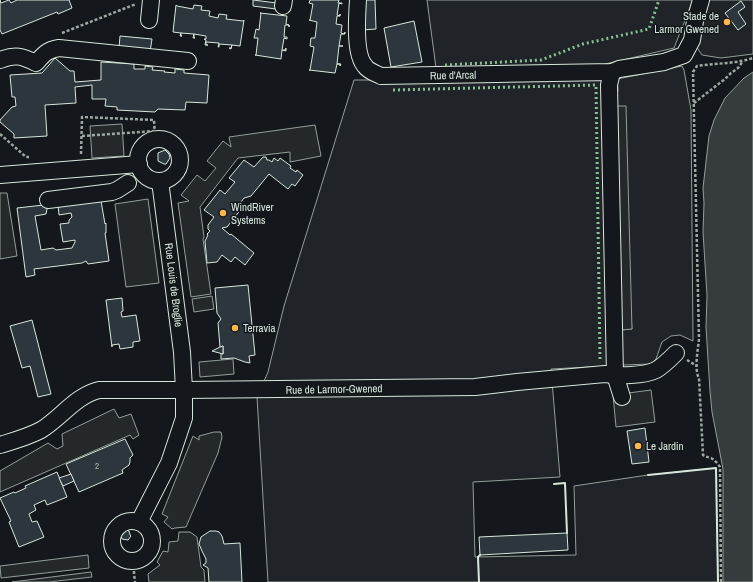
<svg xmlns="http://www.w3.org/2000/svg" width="753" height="582" viewBox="0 0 753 582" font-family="'Archivo Narrow',sans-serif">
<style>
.green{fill:#202428;stroke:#939e99}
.parking{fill:#24282b;stroke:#939e99}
.water{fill:#363b3e;stroke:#939e99}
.building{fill:#2c363c;stroke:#d8e6dc}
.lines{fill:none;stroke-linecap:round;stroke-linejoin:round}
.minor-casing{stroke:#d8e6dc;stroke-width:18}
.path{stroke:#9da8a2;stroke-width:2.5;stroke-dasharray:3 2;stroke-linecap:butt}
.minor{stroke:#14181c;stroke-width:16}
.hedge{stroke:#8ac095;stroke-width:3;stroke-dasharray:2 3;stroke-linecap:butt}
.wall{stroke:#d8e6dc;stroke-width:2}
.poi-dot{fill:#ffb74d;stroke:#14181c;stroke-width:1.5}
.labels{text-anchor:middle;stroke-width:3;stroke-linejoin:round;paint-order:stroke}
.number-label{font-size:9px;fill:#adbab4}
.poi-label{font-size:11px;fill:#d8e6dc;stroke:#14181c;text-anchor:start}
.street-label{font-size:11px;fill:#d8e6dc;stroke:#14181c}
</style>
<rect width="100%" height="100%" fill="#14181c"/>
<g class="green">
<path d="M 427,0 L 693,0 L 674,48 L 601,65 L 607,366 L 551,369 L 560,477 L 473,482 L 475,557 L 576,555 L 574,486 L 648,475 L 716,468 L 718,582 L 268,582 L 257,397 L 268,372 L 284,306 L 354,80 L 431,80 L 436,68 Z"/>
<path d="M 708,0 L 753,0 L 753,54 L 721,58 L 702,55 L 694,43 Z"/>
<path d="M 682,66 L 684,70 L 691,110 L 693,341 L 680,335 L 671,336 L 662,342 L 656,359 L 651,364 L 622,365 L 621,330 L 632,329 L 615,106 L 618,90 L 617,79 Z"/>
</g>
<g class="parking">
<path d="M 615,106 L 626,106 L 632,329 L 621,330 Z"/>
<path d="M 122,124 L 124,156 L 92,158 L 90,126 Z"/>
<path d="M 315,125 L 321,156 L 290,162 L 290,152 L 238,158 L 200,207 L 204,237 L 203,239 L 211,294 L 191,297 L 178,203 L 189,201 L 181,195 L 197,175 L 205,181 L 216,168 L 207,161 L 223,141 L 231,147 L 229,137 Z"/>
<path d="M 0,193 L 7,193 L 17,256 L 0,259 Z"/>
<path d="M 148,199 L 159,283 L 126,287 L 115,204 Z"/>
<path d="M 212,296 L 214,309 L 194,312 L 192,299 Z"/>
<path d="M 233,359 L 234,374 L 200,377 L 199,362 Z"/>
<path d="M 651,390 L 655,422 L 616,427 L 613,395 Z"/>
<path d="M 114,409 L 119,418 L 131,414 L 139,435 L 133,439 L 130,435 L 0,492 L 0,471 L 48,443 L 57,449 L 63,446 L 62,434 Z"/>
<path d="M 214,432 L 221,432 L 222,437 L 218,453 L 186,527 L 175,528 L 172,529 L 164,522 L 168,517 L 162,514 L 193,436 L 199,440 L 199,436 Z"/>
<path d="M 179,532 L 190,532 L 197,537 L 201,567 L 204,570 L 205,582 L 149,582 L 148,574 L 160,565 L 157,562 L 163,551 L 168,552 L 169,542 L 178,541 Z"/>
<path d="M 88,555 L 89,568 L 1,578 L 0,566 Z"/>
<path d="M 91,572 L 92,577 L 49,582 L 12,582 Z"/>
</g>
<path class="water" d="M 753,72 L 753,582 L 723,582 L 723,469 L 712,412 L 710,391 L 706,327 L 707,295 L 703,232 L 704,203 L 703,188 L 709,136 L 714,120 L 725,98 L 744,78 Z"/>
<g class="building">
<path d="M 0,0 L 1,3 L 9,0 L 11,3 L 17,0 L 69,0 L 72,8 L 58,14 L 57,12 L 2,34 L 0,30 Z"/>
<path d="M 253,0 L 277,3 L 276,9 L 253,6 Z"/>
<path d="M 310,0 L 339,0 L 338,3 L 342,3 L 342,4 L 339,3 L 337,15 L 340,16 L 340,14 L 340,16 L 337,16 L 336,24 L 342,25 L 341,33 L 344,34 L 345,32 L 345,34 L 341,34 L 339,46 L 343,46 L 339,46 L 337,64 L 341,64 L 340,66 L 340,64 L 337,64 L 335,73 L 309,70 L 310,70 L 314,47 L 310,46 L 311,38 L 315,38 L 317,22 L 309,20 L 310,20 L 313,4 L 309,3 Z"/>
<path d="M 361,0 L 375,0 L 376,29 L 362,30 Z"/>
<path d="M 741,1 L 745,7 L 738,12 L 746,24 L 738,30 L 725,13 Z"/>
<path d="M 176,5 L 177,6 L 193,9 L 194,5 L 202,6 L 201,10 L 210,11 L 209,16 L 218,18 L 219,14 L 227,15 L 226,19 L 243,21 L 244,20 L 240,46 L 232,45 L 231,49 L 229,48 L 231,48 L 232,45 L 219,44 L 219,47 L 218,47 L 219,43 L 206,42 L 206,45 L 208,45 L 205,45 L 206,40 L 204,39 L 206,39 L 206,36 L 194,34 L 194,37 L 195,38 L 193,38 L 194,34 L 181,33 L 181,36 L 182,36 L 180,36 L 181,33 L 173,32 Z"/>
<path d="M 260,13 L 287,16 L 286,24 L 289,25 L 289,27 L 289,25 L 285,25 L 284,37 L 287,37 L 287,39 L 284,38 L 282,50 L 285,50 L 286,48 L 286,51 L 282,50 L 281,59 L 255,55 L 256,55 L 258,38 L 254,38 L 255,34 L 256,29 L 259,30 L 261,13 Z"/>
<path d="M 414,21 L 422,62 L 391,67 L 384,28 Z"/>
<path d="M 120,36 L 152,39 L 150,52 L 119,48 Z"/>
<path d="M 55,58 L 70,71 L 74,71 L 75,82 L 101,80 L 101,62 L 134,64 L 134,69 L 145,69 L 145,66 L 153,67 L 152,70 L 165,71 L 164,72 L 175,73 L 175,69 L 184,70 L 184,73 L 209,75 L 207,103 L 186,102 L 185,110 L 158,109 L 155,112 L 117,110 L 117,107 L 105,106 L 106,99 L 92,99 L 92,85 L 75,87 L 76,103 L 45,105 L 47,136 L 14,138 L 14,134 L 0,122 L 0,120 L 12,107 L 16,106 L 15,97 L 12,97 L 10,75 L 42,73 Z"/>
<path d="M 165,150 L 169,154 L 170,158 L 166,164 L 164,164 L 158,161 L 158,153 Z"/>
<path d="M 263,157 L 266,157 L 267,160 L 269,160 L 272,162 L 274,158 L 278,161 L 280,158 L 291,166 L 290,168 L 296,172 L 297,170 L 303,175 L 295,186 L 292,184 L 288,189 L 269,174 L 251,196 L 244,198 L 241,202 L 242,208 L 227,227 L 222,228 L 230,235 L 231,234 L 254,253 L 245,265 L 235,257 L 231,262 L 222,255 L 217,262 L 207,263 L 205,241 L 208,235 L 207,234 L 210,231 L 208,229 L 208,225 L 214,217 L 204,210 L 220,190 L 225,194 L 235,182 L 229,178 L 244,160 L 254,167 Z"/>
<path d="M 101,201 L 105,224 L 106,223 L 106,233 L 105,233 L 109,261 L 88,264 L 86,261 L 82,263 L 34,269 L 35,275 L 26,277 L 17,208 L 44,205 L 46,206 L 47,209 L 46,214 L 35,216 L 41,250 L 53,248 L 56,250 L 72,248 L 75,242 L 75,240 L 63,242 L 60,224 L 69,223 L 69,220 L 72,217 L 71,213 L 59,215 L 58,205 Z"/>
<path d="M 248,285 L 255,355 L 249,356 L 250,363 L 245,362 L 234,358 L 221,359 L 221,353 L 223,354 L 223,346 L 220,347 L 218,323 L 221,319 L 217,313 L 215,288 Z"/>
<path d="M 122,298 L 123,311 L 121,312 L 122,317 L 136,315 L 140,341 L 133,342 L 133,347 L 120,349 L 119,344 L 112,345 L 112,347 L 106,300 Z"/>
<path d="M 32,320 L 51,394 L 38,397 L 30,366 L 22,368 L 10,326 Z"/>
<path d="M 223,346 L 223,354 L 212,351 L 220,347 Z"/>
<path d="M 645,428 L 649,462 L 632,464 L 627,431 Z"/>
<path d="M 125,439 L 133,455 L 130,458 L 130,462 L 129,465 L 122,470 L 123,473 L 79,492 L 66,464 Z"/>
<path d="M 57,472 L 67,497 L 47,505 L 45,500 L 34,505 L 36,510 L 29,514 L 32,522 L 37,521 L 44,537 L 19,547 L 9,522 L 11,521 L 0,498 L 14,492 L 15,493 L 26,488 L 25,486 Z"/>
<path d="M 71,474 L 74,481 L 63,486 L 59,478 Z"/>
<path d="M 125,529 L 129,531 L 130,535 L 131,536 L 128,540 L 122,539 L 120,534 Z"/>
<path d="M 210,531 L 216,531 L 219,532 L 222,536 L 224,544 L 240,543 L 242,582 L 209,582 L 208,568 L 203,565 L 206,563 L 206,559 L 202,551 L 199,544 L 201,537 Z"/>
<path d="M 567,533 L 568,550 L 480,555 L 479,537 Z"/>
</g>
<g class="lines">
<g class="minor-casing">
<g id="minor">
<path d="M 358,0 C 357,16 354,54 365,66 C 368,71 375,73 381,76 L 612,72 L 619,69 L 664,62 L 684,55 L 692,40 L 695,21 L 701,0"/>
<path d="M 283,6 L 284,0"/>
<path d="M 149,20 L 151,0"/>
<path d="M 0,60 C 15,54 22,56 36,63 C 44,54 47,50 59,48 L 188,61"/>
<path d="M 612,72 L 609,85 L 615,375 L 622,397"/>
<circle cx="159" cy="160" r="21"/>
<path d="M 0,175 L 139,164"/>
<path d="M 48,200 L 112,192 L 117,190 L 128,183"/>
<path d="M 0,445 C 13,441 28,437 41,430 C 61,418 75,396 99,390 L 184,390 L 475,387 L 517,382 L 605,374 C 618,376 644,376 656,370 C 663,366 670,359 676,353"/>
<circle cx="132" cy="541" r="20"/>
<path d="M 139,522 L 169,463 L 184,418 L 184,390 L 182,352 L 160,181"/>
</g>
</g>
<g class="path">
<path d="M 62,33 L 136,4"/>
<path d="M 694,103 L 725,79 L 731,73 L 738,68 L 743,61"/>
<path d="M 0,134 L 26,157 L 29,157"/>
<path d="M 82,136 L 155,131"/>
<path d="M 81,154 L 82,117 L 154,120 L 155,139"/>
<path d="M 687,360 L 697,366"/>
<path d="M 134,561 L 134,574 L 135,582"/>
<path d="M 721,582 L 720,467 C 718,464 715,460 711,458 C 708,457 706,457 703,455 L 699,378 C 694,370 698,349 699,339 L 693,72 L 697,66 C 716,63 735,64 753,58"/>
</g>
<use href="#minor" class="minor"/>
<g class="hedge">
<path d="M 445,65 L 541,60 L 583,44 L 649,29 L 659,0"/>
<path d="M 393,90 L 596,85 L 600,360"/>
</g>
<g class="wall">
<path d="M 648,475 L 716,468 L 718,582"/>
<path d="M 554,484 L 565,483 L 567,533"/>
<path d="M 479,582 L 478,557 L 480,555"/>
</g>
</g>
<g class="poi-dot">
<circle cx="727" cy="22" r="4"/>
<circle cx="223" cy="213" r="4"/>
<circle cx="235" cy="328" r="4"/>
<circle cx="638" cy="446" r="4"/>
</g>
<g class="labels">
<g class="number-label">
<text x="97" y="469">2</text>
</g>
<g class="poi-label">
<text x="719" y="20" text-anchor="end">Stade de<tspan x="719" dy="13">Larmor Gwened</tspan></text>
<text x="231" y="211">WindRiver<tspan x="231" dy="13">Systems</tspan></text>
<text x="243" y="332">Terravia</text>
<text x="646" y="450">Le Jardin</text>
</g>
<g class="street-label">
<text transform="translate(453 75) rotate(-1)" y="4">Rue d'Arcal</text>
<text transform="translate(174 285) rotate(83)" y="4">Rue Louis de Broglie</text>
<text transform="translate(334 389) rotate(-1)" y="4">Rue de Larmor-Gwened</text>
</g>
</g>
</svg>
